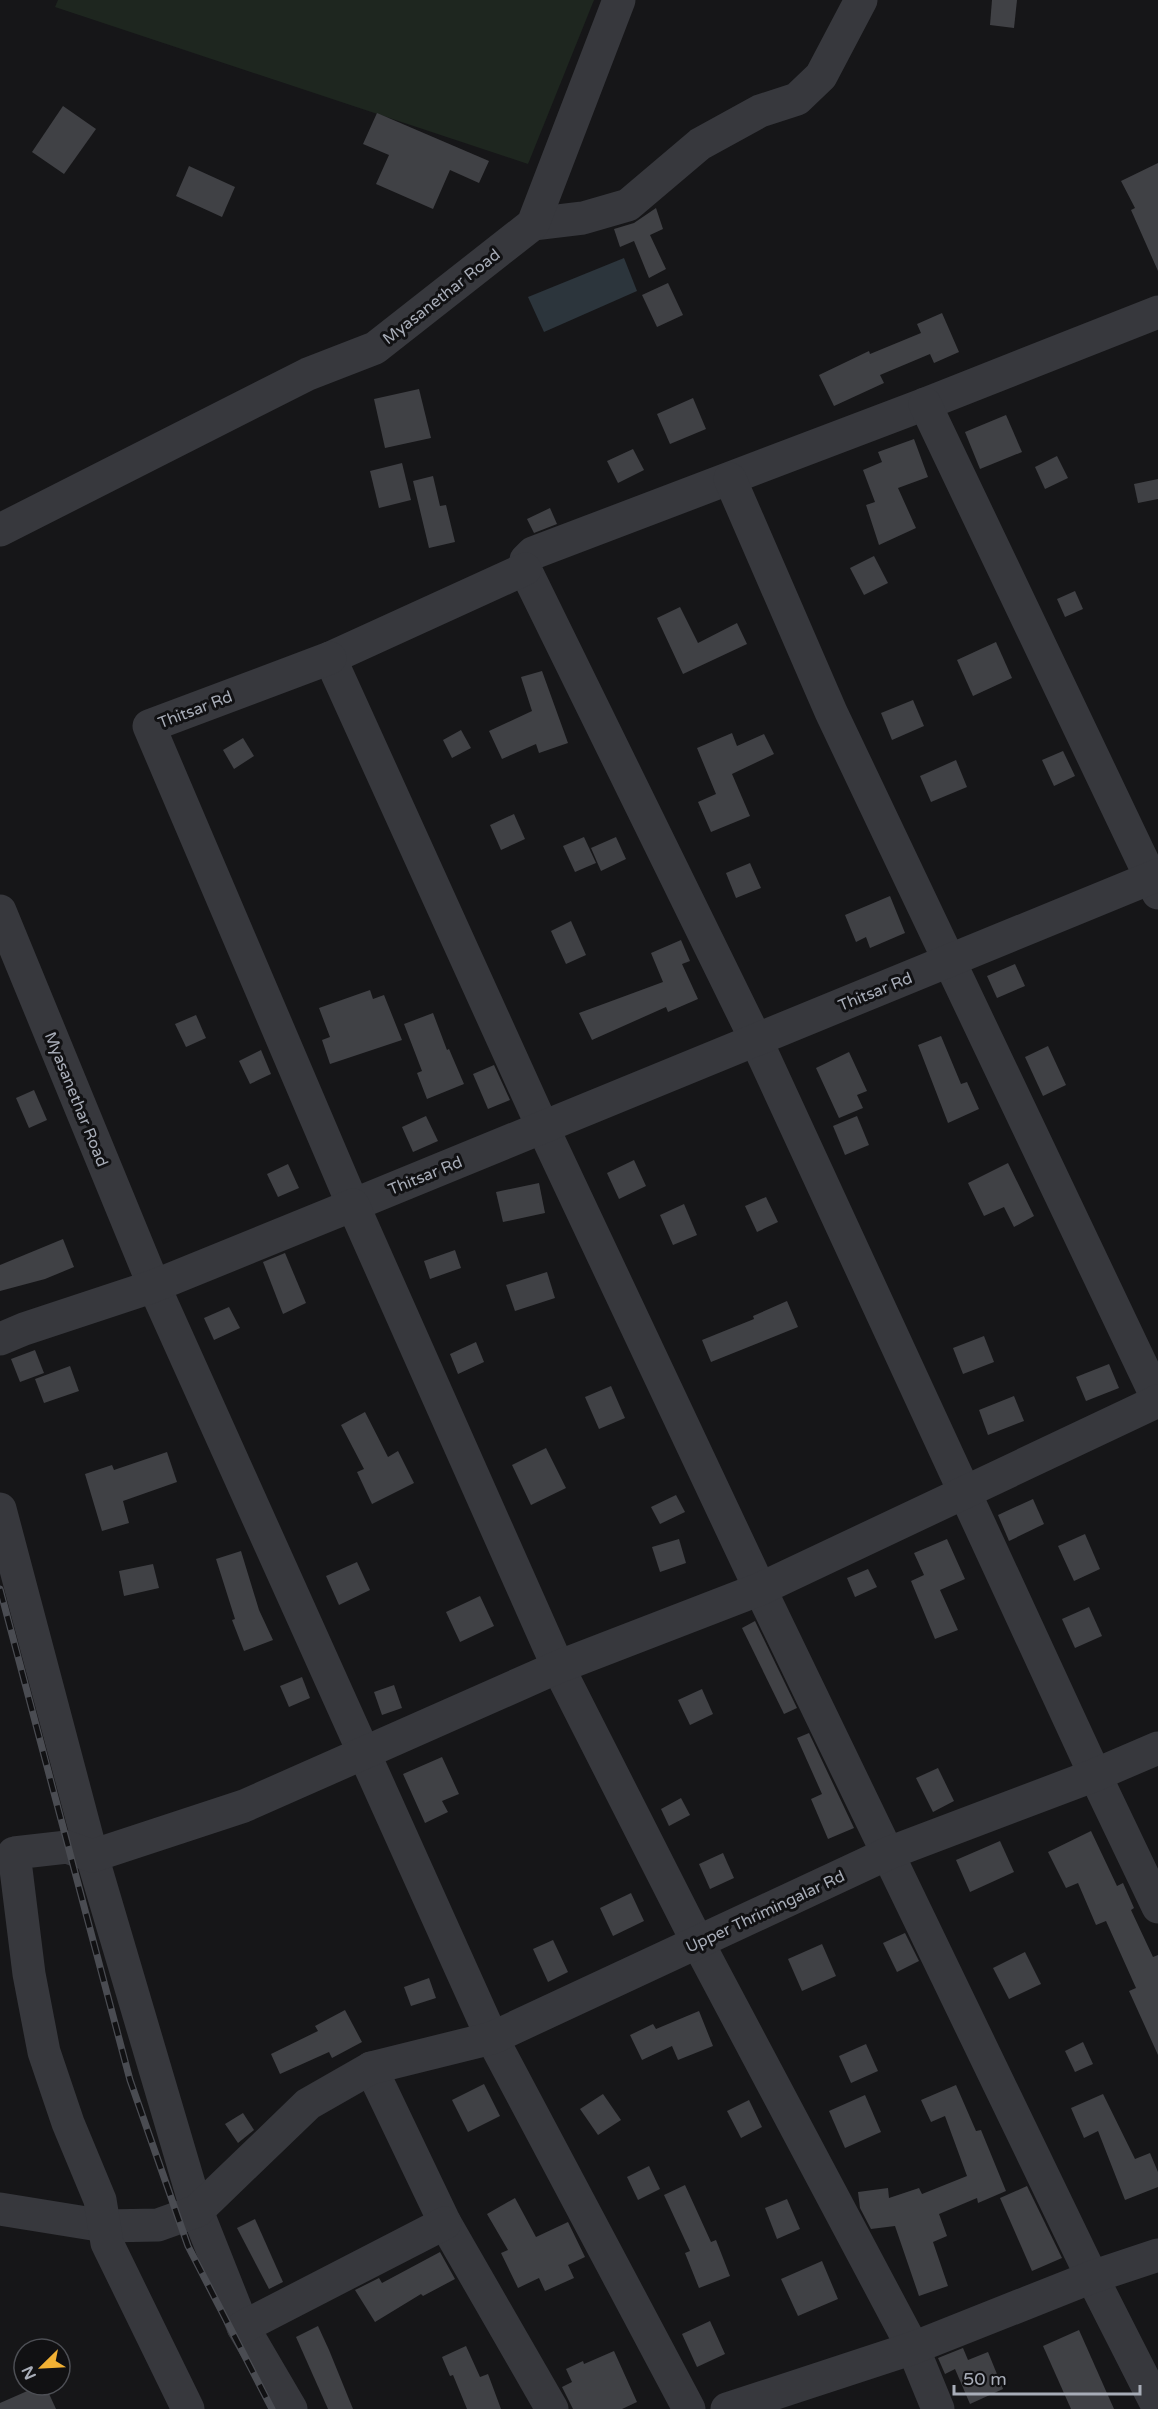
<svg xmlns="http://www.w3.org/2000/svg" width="1158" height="2409" viewBox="0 0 1158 2409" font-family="'Varela Round',sans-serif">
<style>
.green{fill:#1e261f}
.water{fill:#2c353c}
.building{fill:#404145}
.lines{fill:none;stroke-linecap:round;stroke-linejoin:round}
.minor{stroke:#37383d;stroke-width:33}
.rail-casing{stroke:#4a4c52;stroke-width:7}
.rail{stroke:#111113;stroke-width:4.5;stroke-dasharray:14;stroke-linecap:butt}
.labels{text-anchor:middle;stroke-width:6;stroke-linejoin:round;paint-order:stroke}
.street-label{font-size:16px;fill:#a8adb8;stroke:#111113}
</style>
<rect width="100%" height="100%" fill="#161618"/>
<path class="green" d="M 58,0 L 594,0 L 528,164 L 55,7 Z"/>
<path class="water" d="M 624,258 L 637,291 L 544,332 L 528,297 Z"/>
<g class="building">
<path d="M 992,0 L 1017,0 L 1014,28 L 990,25 Z"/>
<path d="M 63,106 L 96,129 L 64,174 L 32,152 Z"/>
<path d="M 377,113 L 489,161 L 479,183 L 450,170 L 433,209 L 376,184 L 389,155 L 363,144 Z"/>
<path d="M 1158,163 L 1158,271 L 1131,210 L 1135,208 L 1121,181 Z"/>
<path d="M 189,166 L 235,187 L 222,217 L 176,196 Z"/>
<path d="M 656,208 L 663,229 L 650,235 L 666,269 L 649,278 L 634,241 L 620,247 L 614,229 L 634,223 Z"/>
<path d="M 668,283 L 683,315 L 657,327 L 642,295 Z"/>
<path d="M 942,313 L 959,352 L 934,363 L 930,354 L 880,375 L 884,383 L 834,406 L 819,375 L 869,351 L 870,354 L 921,333 L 917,324 Z"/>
<path d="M 419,389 L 431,438 L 385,448 L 374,399 Z"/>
<path d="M 693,398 L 706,429 L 670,444 L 657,414 Z"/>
<path d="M 1006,415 L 1022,452 L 980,469 L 965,432 Z"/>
<path d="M 914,439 L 928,477 L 898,488 L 916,528 L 879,545 L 866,505 L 875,502 L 863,470 L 882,462 L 878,452 Z"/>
<path d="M 633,449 L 644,470 L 618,483 L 607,461 Z"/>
<path d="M 1057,456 L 1068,478 L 1045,489 L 1035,467 Z"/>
<path d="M 402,463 L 411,500 L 379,508 L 370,471 Z"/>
<path d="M 433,476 L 440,506 L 446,505 L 455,542 L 429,548 L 413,481 Z"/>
<path d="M 1158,479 L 1158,499 L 1138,503 L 1134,484 Z"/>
<path d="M 550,508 L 557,524 L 534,533 L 527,519 Z"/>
<path d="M 874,556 L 888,583 L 864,595 L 850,568 Z"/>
<path d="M 1075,591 L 1083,609 L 1065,617 L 1057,599 Z"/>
<path d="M 680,607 L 698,643 L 737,623 L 747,644 L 683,674 L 657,618 Z"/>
<path d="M 996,642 L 1012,678 L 973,696 L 957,660 Z"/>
<path d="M 542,671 L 568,743 L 539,753 L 536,744 L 502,759 L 489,731 L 532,711 L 521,677 Z"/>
<path d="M 913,700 L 924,726 L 892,740 L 881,713 Z"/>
<path d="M 461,730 L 471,748 L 452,758 L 443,740 Z"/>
<path d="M 732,733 L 737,746 L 764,734 L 774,754 L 732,774 L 750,816 L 711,832 L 698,802 L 716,794 L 697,748 Z"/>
<path d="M 243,738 L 254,756 L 234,769 L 223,750 Z"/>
<path d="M 1063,751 L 1075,776 L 1054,786 L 1042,760 Z"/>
<path d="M 956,760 L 967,787 L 931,802 L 920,776 Z"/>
<path d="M 514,814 L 525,839 L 501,850 L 490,825 Z"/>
<path d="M 584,837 L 596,863 L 575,872 L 563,846 Z"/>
<path d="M 616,837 L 626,859 L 601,871 L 591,848 Z"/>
<path d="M 750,863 L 761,888 L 736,898 L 726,873 Z"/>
<path d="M 890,896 L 905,933 L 870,948 L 866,937 L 856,942 L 845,915 Z"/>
<path d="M 571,921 L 586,955 L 566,964 L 551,931 Z"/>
<path d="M 681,940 L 690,961 L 682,964 L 698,999 L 668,1012 L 666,1007 L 592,1040 L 579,1013 L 663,982 L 651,953 Z"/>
<path d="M 1015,964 L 1025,986 L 997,998 L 987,976 Z"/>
<path d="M 370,990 L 373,999 L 384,995 L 402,1040 L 330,1064 L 322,1040 L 330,1037 L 319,1008 Z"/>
<path d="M 433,1013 L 447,1050 L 449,1049 L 464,1084 L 427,1099 L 417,1073 L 422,1071 L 404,1024 Z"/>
<path d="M 196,1015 L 206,1038 L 186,1047 L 175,1024 Z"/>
<path d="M 941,1036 L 961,1084 L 967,1082 L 979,1109 L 948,1123 L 918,1045 Z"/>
<path d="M 1048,1046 L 1066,1085 L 1043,1096 L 1025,1057 Z"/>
<path d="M 261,1050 L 271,1074 L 250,1084 L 239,1061 Z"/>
<path d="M 849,1052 L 867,1091 L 857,1095 L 863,1108 L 839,1118 L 816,1068 Z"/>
<path d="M 494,1065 L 510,1100 L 488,1109 L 473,1074 Z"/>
<path d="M 34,1090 L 47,1120 L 29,1128 L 16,1098 Z"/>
<path d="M 426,1116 L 438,1141 L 413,1152 L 402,1127 Z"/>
<path d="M 857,1116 L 869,1145 L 845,1155 L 833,1126 Z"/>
<path d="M 634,1160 L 646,1186 L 619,1199 L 607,1173 Z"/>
<path d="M 1008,1163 L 1034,1216 L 1014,1227 L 1004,1207 L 984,1216 L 968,1183 Z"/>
<path d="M 288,1164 L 299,1188 L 278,1197 L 267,1174 Z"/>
<path d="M 539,1183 L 545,1213 L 503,1222 L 496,1192 Z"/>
<path d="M 766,1197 L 778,1222 L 757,1232 L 745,1206 Z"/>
<path d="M 684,1204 L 697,1235 L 673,1245 L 660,1215 Z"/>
<path d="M 63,1239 L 74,1267 L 45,1279 L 0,1291 L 0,1265 Z"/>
<path d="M 455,1250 L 461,1268 L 430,1279 L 424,1261 Z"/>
<path d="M 285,1253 L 306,1303 L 283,1314 L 263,1262 Z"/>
<path d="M 547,1272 L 555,1298 L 515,1311 L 506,1285 Z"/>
<path d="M 787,1301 L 798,1327 L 711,1362 L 702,1340 L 754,1319 L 753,1316 Z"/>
<path d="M 229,1307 L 240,1328 L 214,1340 L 204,1318 Z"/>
<path d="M 984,1336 L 994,1362 L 963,1374 L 953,1348 Z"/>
<path d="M 476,1342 L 484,1362 L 458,1374 L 450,1354 Z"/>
<path d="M 35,1350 L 44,1373 L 20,1382 L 11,1359 Z"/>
<path d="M 1109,1364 L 1119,1388 L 1086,1401 L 1076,1377 Z"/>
<path d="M 70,1366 L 79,1391 L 44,1403 L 35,1379 Z"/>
<path d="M 611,1386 L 625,1418 L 599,1429 L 585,1397 Z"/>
<path d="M 1014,1396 L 1024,1421 L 988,1435 L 979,1410 Z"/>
<path d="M 365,1412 L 388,1457 L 398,1451 L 414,1483 L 372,1504 L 357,1472 L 364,1469 L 341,1425 Z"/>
<path d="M 546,1448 L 566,1488 L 531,1505 L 512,1465 Z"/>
<path d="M 167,1452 L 177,1482 L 123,1501 L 129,1523 L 102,1531 L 85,1474 L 112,1465 L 114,1470 Z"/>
<path d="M 676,1495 L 685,1512 L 660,1524 L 651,1507 Z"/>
<path d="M 1033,1499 L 1044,1524 L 1009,1541 L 998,1515 Z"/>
<path d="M 1085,1534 L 1100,1569 L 1074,1581 L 1058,1546 Z"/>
<path d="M 679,1539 L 686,1563 L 660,1572 L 652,1547 Z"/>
<path d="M 947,1539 L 965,1579 L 940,1590 L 958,1630 L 935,1639 L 911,1581 L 924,1575 L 914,1553 Z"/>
<path d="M 241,1551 L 259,1610 L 273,1640 L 244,1651 L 232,1620 L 235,1619 L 216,1559 Z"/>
<path d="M 357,1562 L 370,1590 L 339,1605 L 326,1576 Z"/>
<path d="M 153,1564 L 159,1588 L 124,1596 L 119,1571 Z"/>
<path d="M 868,1569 L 877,1587 L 855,1597 L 847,1578 Z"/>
<path d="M 480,1596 L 494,1626 L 460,1642 L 446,1612 Z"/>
<path d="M 1089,1607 L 1102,1636 L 1075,1648 L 1062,1619 Z"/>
<path d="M 755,1621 L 797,1708 L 784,1714 L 742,1628 Z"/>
<path d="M 302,1677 L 310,1698 L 289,1707 L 280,1686 Z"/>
<path d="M 394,1685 L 402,1708 L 382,1715 L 374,1692 Z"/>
<path d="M 702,1689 L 713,1714 L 690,1725 L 678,1700 Z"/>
<path d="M 809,1733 L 854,1828 L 828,1839 L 811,1799 L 822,1794 L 797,1738 Z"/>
<path d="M 442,1757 L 459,1794 L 442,1801 L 448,1812 L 425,1823 L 403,1774 Z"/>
<path d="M 938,1768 L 954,1801 L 933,1812 L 916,1778 Z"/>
<path d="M 681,1798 L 690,1815 L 669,1826 L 661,1809 Z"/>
<path d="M 1091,1831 L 1117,1886 L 1123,1883 L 1134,1908 L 1131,1910 L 1153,1957 L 1158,1955 L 1158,2055 L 1129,1991 L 1136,1988 L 1106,1921 L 1096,1925 L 1078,1883 L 1066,1888 L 1048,1852 Z"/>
<path d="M 1000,1841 L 1014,1872 L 970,1892 L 956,1860 Z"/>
<path d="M 723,1853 L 734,1878 L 710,1889 L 699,1864 Z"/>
<path d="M 631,1893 L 644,1921 L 613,1936 L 600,1908 Z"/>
<path d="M 905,1933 L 919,1961 L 897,1972 L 883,1943 Z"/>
<path d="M 553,1940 L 568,1972 L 548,1982 L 533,1949 Z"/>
<path d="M 822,1944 L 836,1976 L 802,1991 L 788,1959 Z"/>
<path d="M 1025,1952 L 1041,1984 L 1009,1999 L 993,1968 Z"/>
<path d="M 429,1978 L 436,1998 L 411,2006 L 404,1987 Z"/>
<path d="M 345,2010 L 362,2042 L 332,2058 L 329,2052 L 280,2074 L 271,2054 L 318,2031 L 315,2026 Z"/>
<path d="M 699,2011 L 713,2046 L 678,2060 L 672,2046 L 642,2060 L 630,2035 L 653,2024 L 656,2029 Z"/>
<path d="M 1083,2042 L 1093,2064 L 1075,2072 L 1065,2051 Z"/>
<path d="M 866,2044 L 878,2071 L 851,2083 L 839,2056 Z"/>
<path d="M 484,2084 L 500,2116 L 468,2132 L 452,2100 Z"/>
<path d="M 956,2085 L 976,2131 L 981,2130 L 1006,2191 L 978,2203 L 977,2198 L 939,2214 L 947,2236 L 933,2242 L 948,2286 L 919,2296 L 895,2226 L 871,2229 L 860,2208 L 858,2192 L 888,2188 L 889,2198 L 919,2188 L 922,2194 L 967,2176 L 945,2116 L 931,2122 L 921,2100 Z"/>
<path d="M 603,2094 L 621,2120 L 598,2135 L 580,2109 Z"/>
<path d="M 1103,2094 L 1135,2159 L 1150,2153 L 1158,2172 L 1158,2187 L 1125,2200 L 1098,2131 L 1084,2138 L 1071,2108 Z"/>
<path d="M 865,2095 L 881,2132 L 845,2148 L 829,2111 Z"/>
<path d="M 749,2100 L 762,2127 L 741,2138 L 727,2111 Z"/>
<path d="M 243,2113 L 254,2130 L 238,2143 L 225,2124 Z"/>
<path d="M 649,2166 L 660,2189 L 638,2200 L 627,2177 Z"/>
<path d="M 685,2185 L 711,2242 L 716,2240 L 730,2276 L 699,2288 L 685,2253 L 690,2251 L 664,2195 Z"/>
<path d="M 1027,2186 L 1062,2258 L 1032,2271 L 1000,2198 Z"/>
<path d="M 515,2198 L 536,2237 L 568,2222 L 585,2257 L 568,2265 L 574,2278 L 545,2291 L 539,2278 L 518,2288 L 501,2253 L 508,2250 L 487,2214 Z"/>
<path d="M 787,2199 L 800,2229 L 777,2239 L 765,2208 Z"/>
<path d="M 255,2219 L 283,2282 L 269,2289 L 237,2228 Z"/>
<path d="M 440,2252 L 455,2279 L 423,2296 L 421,2294 L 375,2322 L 355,2290 L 379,2278 L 382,2283 Z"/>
<path d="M 822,2261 L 838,2299 L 798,2316 L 781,2279 Z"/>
<path d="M 710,2321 L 725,2354 L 697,2367 L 682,2334 Z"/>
<path d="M 318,2326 L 329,2350 L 353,2409 L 328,2409 L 296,2337 Z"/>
<path d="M 1079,2330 L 1114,2409 L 1071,2409 L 1043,2346 Z"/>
<path d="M 466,2346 L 480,2377 L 488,2374 L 501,2409 L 467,2409 L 453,2375 L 450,2376 L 442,2357 Z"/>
<path d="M 963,2348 L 968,2360 L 988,2352 L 1003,2389 L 970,2404 L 955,2369 L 945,2374 L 938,2358 Z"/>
<path d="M 614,2351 L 637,2402 L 622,2409 L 573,2409 L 562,2387 L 572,2382 L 566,2369 L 583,2361 L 584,2364 Z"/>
<path d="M 41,2385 L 45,2385 L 56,2409 L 0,2409 L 0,2403 Z"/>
</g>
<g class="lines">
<g class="minor">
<path d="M 533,224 L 583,218 L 628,205 L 700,144 L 760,111 L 797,99 L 821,76 L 861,0"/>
<path d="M 1158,312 L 925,404 L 533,553 L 526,560 L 525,569 L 756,1040 L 1095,1775 L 1158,1907"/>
<path d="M 925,404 L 1158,893"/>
<path d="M 730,479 L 831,712 L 1158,1400"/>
<path d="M 0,530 L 308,374 L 375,348 L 533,224 L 619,0"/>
<path d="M 525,569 L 330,658 L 543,1128 L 760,1589 L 1092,2277 L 1158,2407"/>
<path d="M 330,658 L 149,726 L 353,1205 L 1158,875"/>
<path d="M 0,911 L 154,1286 L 492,2038 L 689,2409"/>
<path d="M 0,1339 L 24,1329 L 154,1286 L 353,1205 L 558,1667 L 697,1941 L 913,2348 L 938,2409"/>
<path d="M 0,1509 L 92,1856 L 197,2211 L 243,2327 L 291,2409"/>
<path d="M 371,2068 L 445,2223 L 552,2409"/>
<path d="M 0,2209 L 105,2226 L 158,2225 L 197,2211 L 308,2104 L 371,2068 L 492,2038 L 889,1853 L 1095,1775 L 1158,1748"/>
<path d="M 243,2327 L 445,2223"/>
<path d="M 188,2409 L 107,2243 L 100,2200 L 68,2123 L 44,2052 L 29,1974 L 14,1853 L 67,1847 L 92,1856 L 244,1806 L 558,1667 L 760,1589 L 1158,1401"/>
<path d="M 727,2409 L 913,2348 L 1092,2277 L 1158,2255"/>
</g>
<g class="rail-casing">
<path id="rail" d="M 0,1589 L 130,2080 L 188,2246 L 272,2409"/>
</g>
<use href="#rail" class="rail"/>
</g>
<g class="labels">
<g class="street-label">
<text transform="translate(441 296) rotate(-38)" y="6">Myasanethar Road</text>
<text transform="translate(195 709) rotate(-21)" y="6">Thitsar Rd</text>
<text transform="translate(875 991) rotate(-22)" y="6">Thitsar Rd</text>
<text transform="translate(77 1099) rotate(68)" y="6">Myasanethar Road</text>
<text transform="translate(425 1175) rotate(-22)" y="6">Thitsar Rd</text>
<text transform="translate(765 1911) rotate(-25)" y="6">Upper Thrimingalar Rd</text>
</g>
</g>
<g transform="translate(42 2367) rotate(246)"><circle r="28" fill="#111113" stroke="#4d4f55" stroke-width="1.5"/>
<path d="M0-4.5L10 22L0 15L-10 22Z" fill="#f2b134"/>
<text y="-9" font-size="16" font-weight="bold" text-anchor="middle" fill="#a8adb8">N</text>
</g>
<path d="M954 2385v9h186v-9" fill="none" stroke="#a8adb8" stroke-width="3"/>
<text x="963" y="2385" font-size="18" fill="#a8adb8" stroke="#111113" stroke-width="4.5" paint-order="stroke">50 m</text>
</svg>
